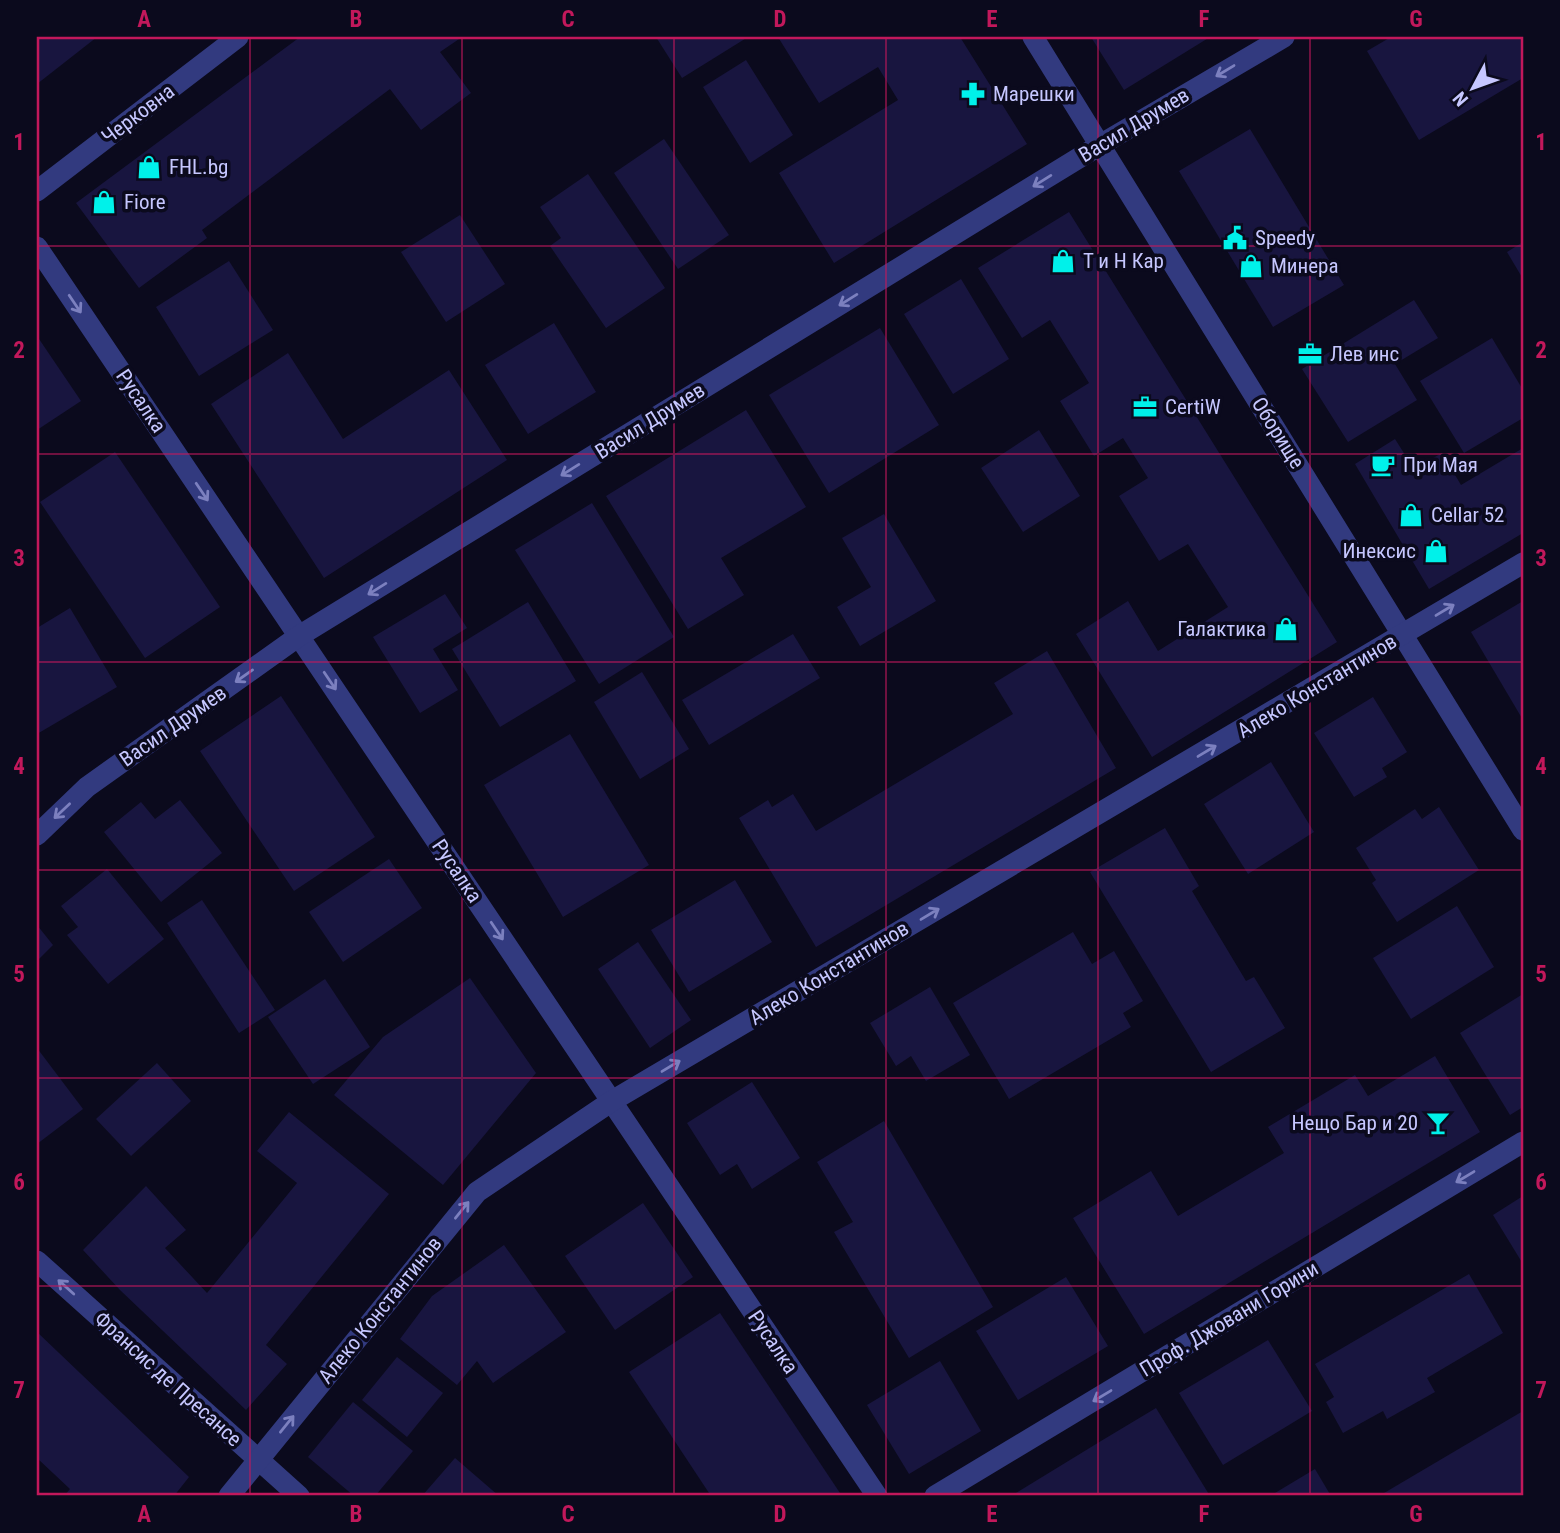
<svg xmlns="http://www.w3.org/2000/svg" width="1560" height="1533" viewBox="0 0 1560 1533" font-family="'Roboto Condensed',sans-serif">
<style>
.building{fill:#18153f}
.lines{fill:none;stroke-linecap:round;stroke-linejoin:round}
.minor{stroke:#323a7f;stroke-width:21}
.oneway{stroke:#7c80bf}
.grid{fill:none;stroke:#c2185b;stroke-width:2;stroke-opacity:0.55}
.labels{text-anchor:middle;stroke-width:7;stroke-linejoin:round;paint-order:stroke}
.poi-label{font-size:21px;fill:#c6c7ff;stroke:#0b0a1d;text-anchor:start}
.street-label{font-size:21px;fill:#c6c7ff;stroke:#0b0a1d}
.neatline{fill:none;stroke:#c2185b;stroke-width:2.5}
.grid-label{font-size:23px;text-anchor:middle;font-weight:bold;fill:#c2185b}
</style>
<rect width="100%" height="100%" fill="#0b0a1d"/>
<g class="building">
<path d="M 37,37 L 97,37 L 37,84 Z"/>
<path d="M 300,37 L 462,37 L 440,52 L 471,93 L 421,130 L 390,89 L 202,230 L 207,238 L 139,288 L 76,203 Z"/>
<path d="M 656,37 L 748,37 L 682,78 Z"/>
<path d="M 778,37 L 960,37 L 1027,144 L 834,263 L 779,173 L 898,100 L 878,67 L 819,103 Z"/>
<path d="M 1091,37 L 1210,37 L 1124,90 Z"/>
<path d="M 1391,37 L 1523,37 L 1523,78 L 1419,140 L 1367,51 Z"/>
<path d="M 746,60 L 793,135 L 750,163 L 703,87 Z"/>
<path d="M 1250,129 L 1344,285 L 1273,327 L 1179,171 Z"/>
<path d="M 664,139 L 729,235 L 678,269 L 614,173 Z"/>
<path d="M 588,174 L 665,288 L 606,328 L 550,246 L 561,238 L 540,207 Z"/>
<path d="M 1069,212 L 1337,642 L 1152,757 L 1076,634 L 1128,601 L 1158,651 L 1228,607 L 1188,544 L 1159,561 L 1119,496 L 1148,478 L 1123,438 L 1094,456 L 1060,401 L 1089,383 L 1050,320 L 1022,338 L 978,268 Z"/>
<path d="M 460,215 L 505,284 L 446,322 L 401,252 Z"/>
<path d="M 1523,242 L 1523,279 L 1507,252 Z"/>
<path d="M 229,261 L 273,330 L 199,376 L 156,307 Z"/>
<path d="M 961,279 L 1009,359 L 953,394 L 904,314 Z"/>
<path d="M 1414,300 L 1438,338 L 1395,364 L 1417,400 L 1348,442 L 1302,369 Z"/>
<path d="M 554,323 L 596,392 L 528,434 L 485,365 Z"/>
<path d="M 880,328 L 939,425 L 829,493 L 769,395 Z"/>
<path d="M 37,336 L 81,401 L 37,430 Z"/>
<path d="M 1492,338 L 1523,390 L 1523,418 L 1464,453 L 1420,381 Z"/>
<path d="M 288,353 L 343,439 L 449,370 L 507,460 L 324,578 L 211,404 Z"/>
<path d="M 746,410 L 806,507 L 721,558 L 744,595 L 688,629 L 606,496 Z"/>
<path d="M 1039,430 L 1080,496 L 1023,532 L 981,468 Z"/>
<path d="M 1395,439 L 1414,469 L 1442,453 L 1461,485 L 1523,448 L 1523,533 L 1429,589 L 1355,464 Z"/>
<path d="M 115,452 L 220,607 L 145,658 L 40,502 Z"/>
<path d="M 592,503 L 674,637 L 599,684 L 515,550 Z"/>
<path d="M 884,514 L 936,601 L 860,646 L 837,607 L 871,587 L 842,538 Z"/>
<path d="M 445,594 L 467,628 L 433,649 L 458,690 L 420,713 L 373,637 Z"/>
<path d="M 1523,601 L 1523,720 L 1471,632 Z"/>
<path d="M 528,602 L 576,681 L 500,727 L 452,649 Z"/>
<path d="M 70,608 L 117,687 L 37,734 L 37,628 Z"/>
<path d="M 793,634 L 820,678 L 709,745 L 682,700 Z"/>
<path d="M 1047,651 L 1116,768 L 816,947 L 739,818 L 768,800 L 772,807 L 793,794 L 816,831 L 1013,714 L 994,683 Z"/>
<path d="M 642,672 L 689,749 L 640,779 L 594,702 Z"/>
<path d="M 281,696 L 375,837 L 294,891 L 200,751 Z"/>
<path d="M 1373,697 L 1407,752 L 1382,768 L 1387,777 L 1354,797 L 1314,733 Z"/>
<path d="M 570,734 L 649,865 L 563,917 L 484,785 Z"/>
<path d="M 1271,762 L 1314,832 L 1248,874 L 1204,804 Z"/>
<path d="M 180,800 L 222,853 L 161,902 L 104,832 L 141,802 L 155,819 Z"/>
<path d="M 1439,807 L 1479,870 L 1397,922 L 1372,883 L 1376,880 L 1356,848 L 1415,809 L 1422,819 Z"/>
<path d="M 1165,828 L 1199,886 L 1192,891 L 1246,981 L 1254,977 L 1285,1028 L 1211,1072 L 1090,872 Z"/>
<path d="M 389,859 L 422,908 L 343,962 L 309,912 Z"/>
<path d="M 107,869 L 164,939 L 108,984 L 67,935 L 78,927 L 61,906 Z"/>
<path d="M 735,880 L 772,942 L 689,992 L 651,930 Z"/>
<path d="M 202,900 L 275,1010 L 239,1033 L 167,923 Z"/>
<path d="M 1457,906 L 1494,967 L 1411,1019 L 1373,958 Z"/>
<path d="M 37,925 L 53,945 L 37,961 Z"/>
<path d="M 1073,932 L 1092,964 L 1114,951 L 1143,1001 L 1123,1013 L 1131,1027 L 1009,1099 L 953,1003 Z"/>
<path d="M 638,942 L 691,1020 L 650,1048 L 598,969 Z"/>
<path d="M 470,978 L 536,1073 L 443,1185 L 334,1095 L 383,1037 Z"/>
<path d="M 325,979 L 370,1047 L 313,1084 L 268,1017 Z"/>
<path d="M 930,987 L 970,1055 L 926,1081 L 911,1056 L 896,1066 L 870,1023 Z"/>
<path d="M 1523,994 L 1523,1107 L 1510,1115 L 1460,1033 Z"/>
<path d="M 37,1048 L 83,1109 L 37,1144 Z"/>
<path d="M 1435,1056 L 1480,1132 L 1144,1334 L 1073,1218 L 1151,1171 L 1178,1216 L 1284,1153 L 1268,1127 L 1355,1075 L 1368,1096 Z"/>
<path d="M 157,1063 L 191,1101 L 131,1156 L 96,1119 Z"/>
<path d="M 752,1082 L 800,1158 L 752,1189 L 737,1164 L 720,1175 L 687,1123 Z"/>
<path d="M 289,1112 L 389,1194 L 266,1345 L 287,1364 L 246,1410 L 120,1290 L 83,1250 L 146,1186 L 186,1230 L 165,1248 L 207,1293 L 297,1183 L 257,1151 Z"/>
<path d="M 884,1121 L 993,1307 L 909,1358 L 834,1232 L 853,1222 L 817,1162 Z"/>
<path d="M 1523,1196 L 1523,1264 L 1493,1215 Z"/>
<path d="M 643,1203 L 693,1277 L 615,1330 L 565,1256 Z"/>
<path d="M 504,1245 L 566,1332 L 493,1383 L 477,1361 L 457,1385 L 400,1339 L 432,1296 Z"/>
<path d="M 1469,1274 L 1503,1333 L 1427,1378 L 1435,1392 L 1387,1419 L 1383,1411 L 1343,1433 L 1326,1402 L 1334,1397 L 1315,1364 Z"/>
<path d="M 1066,1277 L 1108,1346 L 1018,1400 L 976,1331 Z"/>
<path d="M 720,1313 L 842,1496 L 711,1496 L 629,1372 Z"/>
<path d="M 37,1332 L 189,1477 L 174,1496 L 64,1496 L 70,1489 L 37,1458 Z"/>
<path d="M 1268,1340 L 1312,1411 L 1223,1465 L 1179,1393 Z"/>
<path d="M 397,1357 L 443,1393 L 407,1437 L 362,1400 Z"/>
<path d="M 940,1361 L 981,1431 L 909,1474 L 867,1405 Z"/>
<path d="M 353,1402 L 413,1451 L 375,1496 L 354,1496 L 308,1457 Z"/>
<path d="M 1156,1408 L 1210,1496 L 1011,1496 L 1101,1441 Z"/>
<path d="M 1523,1411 L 1523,1496 L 1379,1496 Z"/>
<path d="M 455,1458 L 499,1496 L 422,1496 Z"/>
<path d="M 1315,1469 L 1331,1496 L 1270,1496 Z"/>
</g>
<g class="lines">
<g class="minor">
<path d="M 1033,37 L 1523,830"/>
<path d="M 37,191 L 238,37"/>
<path d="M 37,247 L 877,1496"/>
<path d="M 37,835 L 87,787 L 299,636 L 1100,145 L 1284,37"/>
<path d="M 37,1261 L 299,1496"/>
<path d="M 229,1496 L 477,1192 L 612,1101 L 1523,563"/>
<path d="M 935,1496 L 1523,1142"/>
</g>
</g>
<defs><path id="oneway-shaft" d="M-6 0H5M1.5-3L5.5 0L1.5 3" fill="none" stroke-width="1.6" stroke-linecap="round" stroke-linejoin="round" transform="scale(1.75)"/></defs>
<g class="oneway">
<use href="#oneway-shaft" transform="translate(1225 71) rotate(149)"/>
<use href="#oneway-shaft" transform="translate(1042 181) rotate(148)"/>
<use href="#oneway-shaft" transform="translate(848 300) rotate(148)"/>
<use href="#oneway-shaft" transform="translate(75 304) rotate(56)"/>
<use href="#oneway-shaft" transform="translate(570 470) rotate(148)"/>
<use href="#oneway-shaft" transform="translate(202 492) rotate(56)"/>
<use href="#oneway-shaft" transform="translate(377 589) rotate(148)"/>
<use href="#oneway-shaft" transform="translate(1445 610) rotate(-31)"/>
<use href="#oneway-shaft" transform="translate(244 676) rotate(145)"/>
<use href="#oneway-shaft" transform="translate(330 681) rotate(56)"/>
<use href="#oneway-shaft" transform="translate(1207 751) rotate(-31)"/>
<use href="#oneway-shaft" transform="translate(62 811) rotate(137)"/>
<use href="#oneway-shaft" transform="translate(930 914) rotate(-31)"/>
<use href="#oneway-shaft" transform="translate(497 931) rotate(56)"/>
<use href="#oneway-shaft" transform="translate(671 1066) rotate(-31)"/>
<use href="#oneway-shaft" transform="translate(1465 1177) rotate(149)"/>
<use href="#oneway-shaft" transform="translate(462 1210) rotate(-51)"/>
<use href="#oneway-shaft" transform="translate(66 1287) rotate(-138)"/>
<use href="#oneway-shaft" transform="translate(1102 1396) rotate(149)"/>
<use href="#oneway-shaft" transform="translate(287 1424) rotate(-51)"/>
</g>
<path class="grid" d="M 250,37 L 250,1496M 462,37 L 462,1496M 674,37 L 674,1496M 886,37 L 886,1496M 1098,37 L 1098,1496M 1310,37 L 1310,1496M 37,246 L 1523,246M 37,454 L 1523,454M 37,662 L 1523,662M 37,870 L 1523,870M 37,1078 L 1523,1078M 37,1286 L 1523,1286"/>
<defs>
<g id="pharmacy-bare" transform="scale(1.89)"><path d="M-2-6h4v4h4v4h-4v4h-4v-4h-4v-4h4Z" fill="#00f1ea" stroke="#0b0a1d" stroke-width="2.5" paint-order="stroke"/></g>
<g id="shop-bare" transform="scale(1.89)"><path d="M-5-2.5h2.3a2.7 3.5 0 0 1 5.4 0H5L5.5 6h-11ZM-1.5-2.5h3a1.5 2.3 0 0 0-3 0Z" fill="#00f1ea" stroke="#0b0a1d" stroke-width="2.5" paint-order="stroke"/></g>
<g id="civic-bare" transform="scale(1.89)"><path d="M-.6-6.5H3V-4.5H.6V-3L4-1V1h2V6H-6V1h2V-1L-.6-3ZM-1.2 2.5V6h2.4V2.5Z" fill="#00f1ea" stroke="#0b0a1d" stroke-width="2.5" paint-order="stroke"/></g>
<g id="office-bare" transform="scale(1.89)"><path d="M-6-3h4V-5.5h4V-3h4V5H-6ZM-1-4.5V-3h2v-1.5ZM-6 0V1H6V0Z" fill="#00f1ea" stroke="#0b0a1d" stroke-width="2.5" paint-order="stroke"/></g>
<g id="cafe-bare" transform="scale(1.89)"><path d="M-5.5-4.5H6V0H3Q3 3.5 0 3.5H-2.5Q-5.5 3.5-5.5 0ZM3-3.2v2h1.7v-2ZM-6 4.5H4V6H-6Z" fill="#00f1ea" stroke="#0b0a1d" stroke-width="2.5" paint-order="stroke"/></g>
<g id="bar-bare" transform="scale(1.89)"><path d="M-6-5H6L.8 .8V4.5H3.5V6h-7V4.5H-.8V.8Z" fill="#00f1ea" stroke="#0b0a1d" stroke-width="2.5" paint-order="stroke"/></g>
</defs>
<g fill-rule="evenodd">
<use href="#pharmacy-bare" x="973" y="94"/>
<use href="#shop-bare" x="149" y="167"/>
<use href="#shop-bare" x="104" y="202"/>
<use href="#civic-bare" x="1235" y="238"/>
<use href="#shop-bare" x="1063" y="261"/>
<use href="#shop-bare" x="1251" y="266"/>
<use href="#office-bare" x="1310" y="354"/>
<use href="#office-bare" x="1145" y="407"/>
<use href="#cafe-bare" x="1383" y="465"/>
<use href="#shop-bare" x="1411" y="515"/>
<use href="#shop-bare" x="1436" y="551"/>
<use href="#shop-bare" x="1286" y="629"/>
<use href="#bar-bare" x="1438" y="1123"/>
</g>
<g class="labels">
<g class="poi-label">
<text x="993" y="101">Марешки</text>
<text x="169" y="174">FHL.bg</text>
<text x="124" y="209">Fiore</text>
<text x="1255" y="245">Speedy</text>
<text x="1083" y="268">Т и Н Кар</text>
<text x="1271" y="273">Минера</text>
<text x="1330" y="361">Лев инс</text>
<text x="1165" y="414">CertiW</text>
<text x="1403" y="472">При Мая</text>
<text x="1431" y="522">Cellar 52</text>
<text x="1416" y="558" text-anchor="end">Инексис</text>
<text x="1266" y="636" text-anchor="end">Галактика</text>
<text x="1418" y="1130" text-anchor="end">Нещо Бар и 20</text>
</g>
<g class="street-label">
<text transform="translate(138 114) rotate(-37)" y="7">Черковна</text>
<text transform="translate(1134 125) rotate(-31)" y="7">Васил Друмев</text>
<text transform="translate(141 401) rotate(56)" y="7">Русалка</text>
<text transform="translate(650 421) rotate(-32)" y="7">Васил Друмев</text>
<text transform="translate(1278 433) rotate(58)" y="7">Оборище</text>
<text transform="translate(1317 686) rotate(-31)" y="7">Алеко Константинов</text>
<text transform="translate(173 726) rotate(-35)" y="7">Васил Друмев</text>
<text transform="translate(457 871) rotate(56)" y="7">Русалка</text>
<text transform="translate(829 973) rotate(-31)" y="7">Алеко Константинов</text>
<text transform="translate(380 1310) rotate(-51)" y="7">Алеко Константинов</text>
<text transform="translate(1229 1319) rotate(-31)" y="7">Проф. Джовани Горини</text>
<text transform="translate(773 1342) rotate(56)" y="7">Русалка</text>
<text transform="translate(168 1379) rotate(42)" y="7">Франсис де Пресансе</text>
</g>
</g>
<rect width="1560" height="1533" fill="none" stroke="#0b0a1d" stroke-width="77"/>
<g transform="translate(1473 88) rotate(229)" stroke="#0b0a1d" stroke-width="5" paint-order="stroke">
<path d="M0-5L12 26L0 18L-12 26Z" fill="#c6c7ff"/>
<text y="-10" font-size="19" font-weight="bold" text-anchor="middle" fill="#c6c7ff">N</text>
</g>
<rect x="38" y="38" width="1484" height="1456" class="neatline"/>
<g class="grid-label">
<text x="144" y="27">A</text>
<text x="356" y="27">B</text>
<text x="568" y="27">C</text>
<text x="780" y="27">D</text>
<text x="992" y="27">E</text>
<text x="1204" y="27">F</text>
<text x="1416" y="27">G</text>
<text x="19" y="150">1</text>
<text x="1541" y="150">1</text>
<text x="19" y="358">2</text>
<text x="1541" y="358">2</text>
<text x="19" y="566">3</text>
<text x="1541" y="566">3</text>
<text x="19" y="774">4</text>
<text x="1541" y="774">4</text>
<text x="19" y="982">5</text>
<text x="1541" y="982">5</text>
<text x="19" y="1190">6</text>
<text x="1541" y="1190">6</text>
<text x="19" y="1398">7</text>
<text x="1541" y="1398">7</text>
<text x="144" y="1522">A</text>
<text x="356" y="1522">B</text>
<text x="568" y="1522">C</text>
<text x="780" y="1522">D</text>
<text x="992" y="1522">E</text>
<text x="1204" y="1522">F</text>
<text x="1416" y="1522">G</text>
</g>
</svg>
